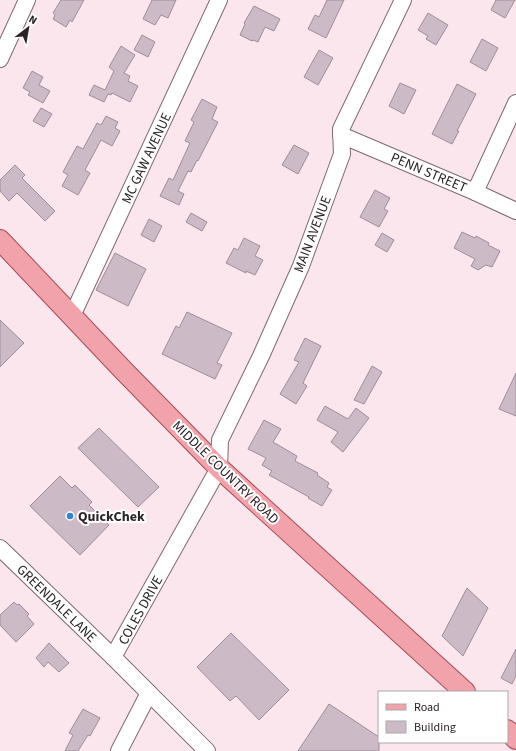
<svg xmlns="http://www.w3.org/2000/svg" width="516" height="751" viewBox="0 0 516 751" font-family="'Source Sans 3',sans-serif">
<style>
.building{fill:#ccbbc7;stroke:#9e8d99}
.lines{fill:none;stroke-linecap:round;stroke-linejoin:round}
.minor-casing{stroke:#7d6a70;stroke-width:18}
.major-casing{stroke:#a54d57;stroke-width:22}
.minor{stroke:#fff;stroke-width:16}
.major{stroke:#f1a2aa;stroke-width:20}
.poi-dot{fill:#3282d2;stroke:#fff;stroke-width:1.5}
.labels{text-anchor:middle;stroke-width:4;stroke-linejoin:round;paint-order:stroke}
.street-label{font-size:14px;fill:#2b2325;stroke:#fff}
.poi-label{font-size:14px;font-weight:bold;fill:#2b2325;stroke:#fff;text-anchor:start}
</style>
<rect width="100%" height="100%" fill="#fce6ed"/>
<g class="building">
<path d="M 61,0 L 84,0 L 72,22 L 70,20 L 66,27 L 53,19 L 55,15 L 53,13 Z"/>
<path d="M 152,0 L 176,0 L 168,18 L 161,15 L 155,25 L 143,19 Z"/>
<path d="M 327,0 L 344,0 L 326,38 L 308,29 L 315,15 L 319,17 Z"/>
<path d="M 496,0 L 515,0 L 505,18 L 491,10 Z"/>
<path d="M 254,6 L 280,19 L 274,31 L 265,27 L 258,42 L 253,40 L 252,41 L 240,35 L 245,24 L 244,23 Z"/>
<path d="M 428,13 L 448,25 L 436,45 L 426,39 L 428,36 L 418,30 Z"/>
<path d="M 142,35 L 155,42 L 148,57 L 134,50 Z"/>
<path d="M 482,39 L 498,48 L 486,71 L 470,62 Z"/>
<path d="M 121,46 L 135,55 L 124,73 L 130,76 L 128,81 L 138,86 L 130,102 L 112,93 L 111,95 L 108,94 L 104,102 L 89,95 L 94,85 L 105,90 L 114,71 L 109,67 Z"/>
<path d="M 319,50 L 333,58 L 318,85 L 304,77 Z"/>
<path d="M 32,71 L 43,77 L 39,85 L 50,91 L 43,103 L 28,95 L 30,92 L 23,88 Z"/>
<path d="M 400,83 L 416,90 L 404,114 L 389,106 Z"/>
<path d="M 457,84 L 476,94 L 457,131 L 459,131 L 452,144 L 432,134 Z"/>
<path d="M 202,99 L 217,107 L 212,119 L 218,122 L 198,161 L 197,160 L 191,172 L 188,171 L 178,191 L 184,194 L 179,205 L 160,196 L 169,178 L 173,180 L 190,143 L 185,141 L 194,122 L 191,120 Z"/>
<path d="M 41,108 L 52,114 L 44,127 L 33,121 Z"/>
<path d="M 106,116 L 118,122 L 115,128 L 120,131 L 112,146 L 101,140 L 85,170 L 90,173 L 78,195 L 62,186 L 68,175 L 63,172 L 77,146 L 83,149 L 97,123 L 101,125 Z"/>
<path d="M 294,145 L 309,153 L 298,174 L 282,165 Z"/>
<path d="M 15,165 L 25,175 L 22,178 L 55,211 L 45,221 L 17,193 L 9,201 L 0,191 L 0,180 Z"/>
<path d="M 375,190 L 390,198 L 384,209 L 388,211 L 379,227 L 360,217 Z"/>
<path d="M 191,213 L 207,222 L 202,231 L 186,222 Z"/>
<path d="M 149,219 L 162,226 L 154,242 L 141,235 Z"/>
<path d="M 462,232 L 475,238 L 476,236 L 489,243 L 488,245 L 500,251 L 492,267 L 486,265 L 478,270 L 471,266 L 475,259 L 454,248 Z"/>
<path d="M 382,233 L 394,240 L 387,252 L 375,245 Z"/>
<path d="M 244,238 L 260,246 L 255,256 L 263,260 L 255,275 L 246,271 L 246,273 L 226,263 L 234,248 L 238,250 Z"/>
<path d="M 115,253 L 146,269 L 128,306 L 96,290 Z"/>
<path d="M 187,312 L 232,333 L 217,363 L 222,365 L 215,379 L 162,354 L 176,326 L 179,328 Z"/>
<path d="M 0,320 L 24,343 L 0,367 Z"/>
<path d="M 305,338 L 321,346 L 303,383 L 307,386 L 296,404 L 280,394 L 299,362 L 294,360 Z"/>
<path d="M 372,366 L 382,372 L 364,404 L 354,400 Z"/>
<path d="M 516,373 L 516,416 L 499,409 Z"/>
<path d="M 325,406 L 348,419 L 356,408 L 369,418 L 343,452 L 331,442 L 338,432 L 317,420 Z"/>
<path d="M 264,420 L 281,429 L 273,442 L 297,456 L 295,461 L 318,473 L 317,475 L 329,483 L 327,487 L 332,490 L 322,506 L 308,498 L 309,497 L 269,475 L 272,471 L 262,465 L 266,458 L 248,449 Z"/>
<path d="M 99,428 L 159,487 L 138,507 L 78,448 Z"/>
<path d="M 60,476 L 72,488 L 75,485 L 92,502 L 89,505 L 109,525 L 80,555 L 30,506 Z"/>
<path d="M 467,588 L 488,608 L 463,656 L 442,636 Z"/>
<path d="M 14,602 L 17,605 L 19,604 L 29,614 L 27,616 L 34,624 L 16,642 L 0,625 L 0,615 Z"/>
<path d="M 231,633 L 289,690 L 259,720 L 236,696 L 230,701 L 197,667 Z"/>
<path d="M 49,643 L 69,663 L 59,672 L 48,662 L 44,667 L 36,658 Z"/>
<path d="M 516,649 L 516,676 L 512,684 L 501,678 Z"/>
<path d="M 329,704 L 379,737 L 379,751 L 298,751 Z"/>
<path d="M 83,709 L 100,718 L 90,736 L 88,735 L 78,751 L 65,751 L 73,735 L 69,733 Z"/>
</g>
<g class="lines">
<g class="minor-casing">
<g id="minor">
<path d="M 0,59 L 27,0"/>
<path d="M 341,135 L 475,192 L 516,211"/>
<path d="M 475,192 L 516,103"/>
<path d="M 72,316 L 219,0"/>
<path d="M 0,548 L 113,657 L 207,751"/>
<path d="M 113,657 L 219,468 L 220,440 L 261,356 L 301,266 L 342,154 L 341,129 L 403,0"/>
<path d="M 119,751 L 149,693"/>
</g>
</g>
<g class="major-casing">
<g id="major">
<path d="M 0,240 L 123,370 L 219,468 L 465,692"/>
<path d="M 507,730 L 516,739"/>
</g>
</g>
<use href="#minor" class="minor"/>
<use href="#major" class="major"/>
</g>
<circle class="poi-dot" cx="70" cy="516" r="4"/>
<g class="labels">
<g class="street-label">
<text transform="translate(146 158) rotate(-65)" y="5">MC GAW AVENUE</text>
<text transform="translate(429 172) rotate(23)" y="5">PENN STREET</text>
<text transform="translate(312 234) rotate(-69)" y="5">MAIN AVENUE</text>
<text transform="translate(226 472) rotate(44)" y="5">MIDDLE COUNTRY ROAD</text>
<text transform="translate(57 603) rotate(44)" y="5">GREENDALE LANE</text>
<text transform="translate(140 610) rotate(-61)" y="5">COLES DRIVE</text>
</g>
<g class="poi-label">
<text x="78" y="521">QuickChek</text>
</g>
</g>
<rect x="378" y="691" width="130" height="52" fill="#ffffff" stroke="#aaa7a8"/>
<rect x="386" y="704" width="20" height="6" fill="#f1a2aa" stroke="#aaa7a8"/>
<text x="414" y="711" font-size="12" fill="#2b2325">Road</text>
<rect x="386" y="721" width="20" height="12" fill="#ccbbc7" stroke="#aaa7a8"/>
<text x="414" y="731" font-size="12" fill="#2b2325">Building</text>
<g transform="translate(28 28) rotate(31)" stroke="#ffffff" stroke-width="3" paint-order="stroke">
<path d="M0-3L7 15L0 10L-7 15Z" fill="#2b2325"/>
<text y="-6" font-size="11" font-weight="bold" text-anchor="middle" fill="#2b2325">N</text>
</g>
</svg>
